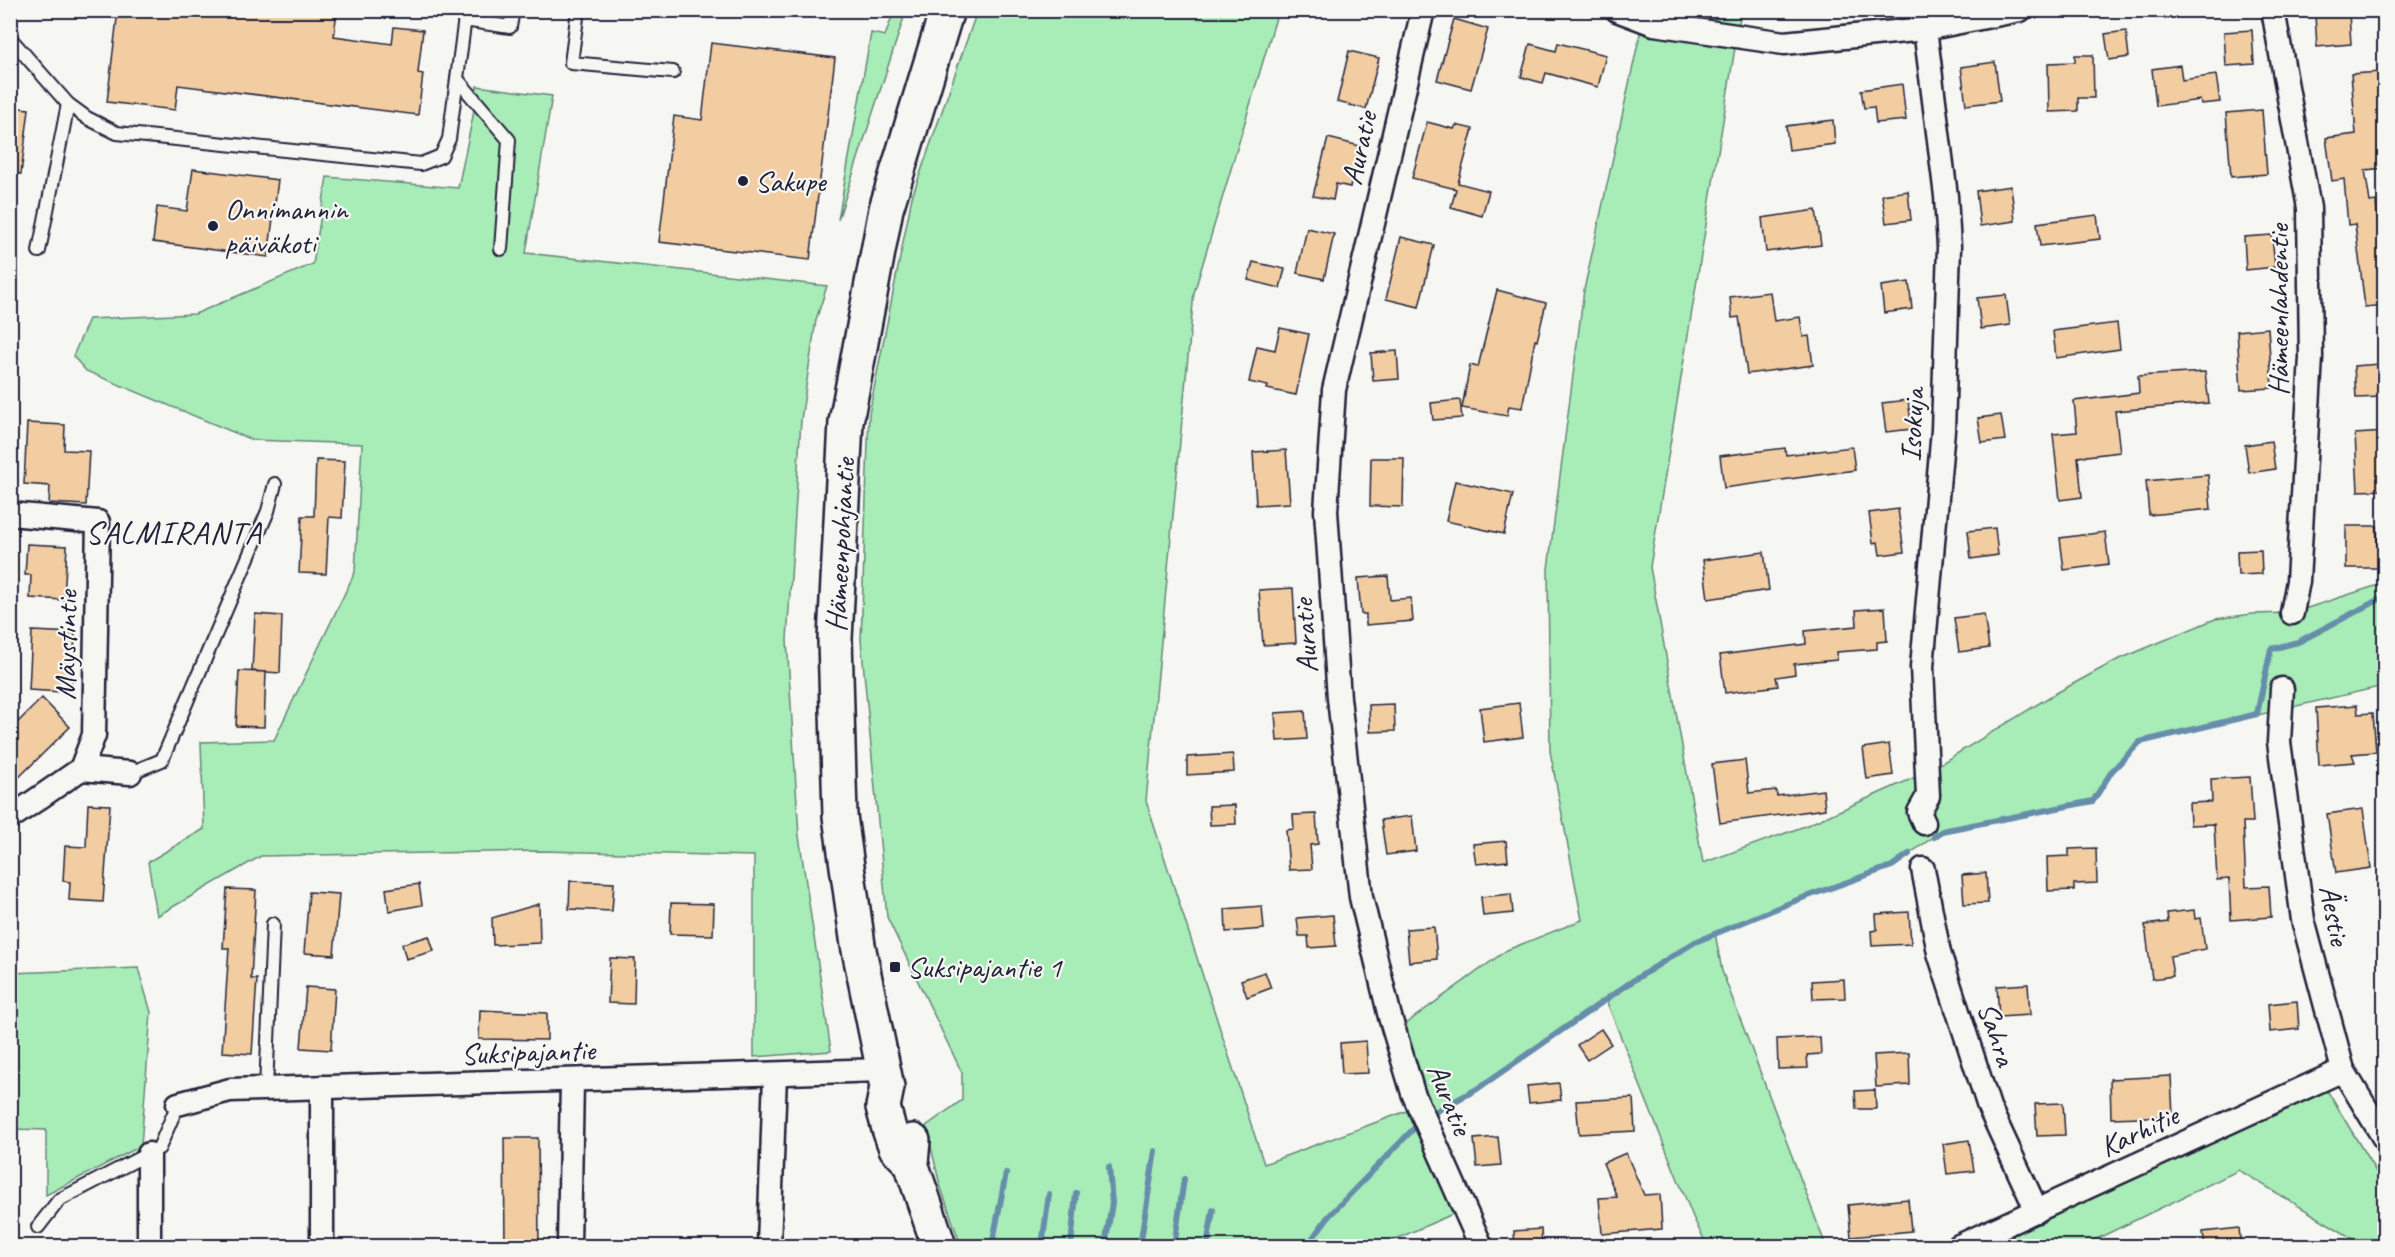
<svg xmlns="http://www.w3.org/2000/svg" width="2395" height="1257" viewBox="0 0 2395 1257" font-family="Caveat,sans-serif">
<style>
.green{fill:#a8ecb7;stroke:#658779;stroke-width:1.5}
.lines{fill:none;stroke-linecap:round;stroke-linejoin:round}
.stream{stroke:#668eaa;stroke-width:6}
.building{fill:#f1cda1;stroke:#22223b;stroke-width:1.5}
.lane-casing{stroke:#22223b;stroke-width:16}
.street-casing{stroke:#22223b;stroke-width:27}
.secondary-casing{stroke:#22223b;stroke-width:38}
.lane{stroke:#f6f6f2;stroke-width:12}
.street{stroke:#f6f6f2;stroke-width:22}
.secondary{stroke:#f6f6f2;stroke-width:33}
.poi-dot{fill:#22223b;stroke:#f6f6f2;stroke-width:2}
.labels{text-anchor:middle;stroke-width:4.5;stroke-linejoin:round;paint-order:stroke}
.street-label{font-size:30px;fill:#22223b;stroke:#f6f6f2}
.poi-label{font-size:30px;fill:#22223b;stroke:#f6f6f2;text-anchor:start}
.neighbourhood-label{font-size:32px;letter-spacing:1.5px;fill:#22223b;stroke:#f6f6f2}
</style>
<rect width="100%" height="100%" fill="#f6f6f2"/>
<filter id="ink" filterUnits="userSpaceOnUse"><feTurbulence type="fractalNoise" baseFrequency=".0167" numOctaves="2"/><feDisplacementMap in="SourceGraphic" scale="12" xChannelSelector="R" yChannelSelector="G"/><feConvolveMatrix kernelMatrix="1 2 1 2 8 2 1 2 1" color-interpolation-filters="sRGB"/></filter>
<g filter="url(#ink)">
<g class="green">
<path d="M 894,11 L 906,11 L 838,220 L 871,33 L 885,36 Z"/>
<path d="M 977,11 L 1278,11 L 1194,293 L 1146,801 L 1264,1164 L 1412,1109 L 1455,1213 L 1380,1246 L 961,1246 L 940,1185 L 926,1126 L 962,1100 L 962,1073 L 887,917 L 861,640 L 869,414 L 912,197 Z"/>
<path d="M 1645,11 L 1741,11 L 1650,567 L 1703,863 L 1805,826 L 1927,772 L 2051,696 L 2115,661 L 2215,619 L 2252,614 L 2292,613 L 2384,583 L 2384,686 L 2140,742 L 2112,771 L 2093,801 L 1942,831 L 1892,866 L 1797,900 L 1715,933 L 1722,971 L 1826,1246 L 1707,1246 L 1693,1217 L 1606,1000 L 1477,1089 L 1435,1112 L 1430,1102 L 1419,1107 L 1394,1032 L 1507,950 L 1582,920 L 1550,751 L 1548,569 L 1584,290 Z"/>
<path d="M 477,86 L 552,96 L 526,253 L 827,286 L 816,320 L 801,420 L 787,640 L 799,836 L 831,1051 L 754,1057 L 754,856 L 541,851 L 261,856 L 157,916 L 148,862 L 204,829 L 201,742 L 274,740 L 355,572 L 362,444 L 252,440 L 86,371 L 73,356 L 89,319 L 195,314 L 313,264 L 327,177 L 458,188 L 473,116 Z"/>
<path d="M 138,968 L 151,1012 L 141,1146 L 46,1195 L 46,1130 L 11,1129 L 11,973 Z"/>
<path d="M 2322,1082 L 2384,1185 L 2384,1246 L 2365,1246 L 2239,1170 L 2082,1246 L 1961,1246 Z"/>
</g>
<g class="lines">
<g class="stream">
<path d="M 1934,837 L 1942,831 L 2093,801 L 2112,771 L 2140,742 L 2257,714 L 2271,649 L 2298,642 L 2384,597"/>
<path d="M 992,1246 L 1006,1173"/>
<path d="M 1042,1246 L 1049,1194"/>
<path d="M 1071,1246 L 1076,1193"/>
<path d="M 1105,1246 L 1112,1203 L 1109,1167"/>
<path d="M 1140,1246 L 1155,1151"/>
<path d="M 1174,1246 L 1184,1179"/>
<path d="M 1207,1246 L 1213,1210"/>
<path d="M 1307,1246 L 1328,1217 L 1424,1118 L 1477,1089 L 1634,980 L 1695,942 L 1797,900 L 1892,866 L 1909,854"/>
</g>
</g>
<g class="building">
<path d="M 118,10 L 337,10 L 334,36 L 392,44 L 394,27 L 423,30 L 418,73 L 423,74 L 418,115 L 178,85 L 175,110 L 107,102 Z"/>
<path d="M 2328,10 L 2346,10 L 2349,13 L 2351,44 L 2317,47 L 2315,15 L 2328,14 Z"/>
<path d="M 1454,19 L 1488,29 L 1471,89 L 1437,80 Z"/>
<path d="M 2252,30 L 2254,64 L 2226,66 L 2224,32 Z"/>
<path d="M 2126,31 L 2129,57 L 2109,60 L 2105,34 Z"/>
<path d="M 711,43 L 835,58 L 810,260 L 659,242 L 674,116 L 702,120 Z"/>
<path d="M 1558,43 L 1606,55 L 1598,87 L 1546,73 L 1543,83 L 1521,77 L 1530,44 L 1556,51 Z"/>
<path d="M 1349,51 L 1379,58 L 1366,109 L 1337,102 Z"/>
<path d="M 2075,55 L 2093,55 L 2094,98 L 2078,98 L 2078,111 L 2049,112 L 2048,63 L 2075,62 Z"/>
<path d="M 1995,62 L 2000,101 L 1966,105 L 1961,67 Z"/>
<path d="M 2180,65 L 2182,80 L 2216,75 L 2220,102 L 2201,104 L 2200,100 L 2156,106 L 2152,69 Z"/>
<path d="M 2381,72 L 2384,115 L 2381,115 L 2385,140 L 2385,168 L 2365,170 L 2370,202 L 2376,201 L 2380,250 L 2385,249 L 2385,305 L 2365,307 L 2355,224 L 2348,225 L 2344,179 L 2332,181 L 2326,138 L 2356,134 L 2351,74 Z"/>
<path d="M 1902,84 L 1906,120 L 1876,123 L 1874,107 L 1864,108 L 1861,90 Z"/>
<path d="M 10,107 L 29,109 L 21,174 L 10,174 Z"/>
<path d="M 2262,110 L 2267,174 L 2231,177 L 2226,113 Z"/>
<path d="M 1833,120 L 1835,144 L 1789,150 L 1786,126 Z"/>
<path d="M 1427,122 L 1454,129 L 1456,125 L 1473,129 L 1458,183 L 1489,191 L 1482,216 L 1451,207 L 1456,189 L 1412,178 Z"/>
<path d="M 1328,138 L 1360,146 L 1350,187 L 1336,184 L 1333,200 L 1313,196 Z"/>
<path d="M 193,169 L 278,180 L 268,257 L 153,242 L 157,207 L 187,211 Z"/>
<path d="M 2011,186 L 2015,221 L 1980,226 L 1976,191 Z"/>
<path d="M 1908,191 L 1911,220 L 1886,223 L 1882,195 Z"/>
<path d="M 1816,210 L 1821,245 L 1766,252 L 1762,218 Z"/>
<path d="M 2097,215 L 2100,239 L 2040,246 L 2037,223 Z"/>
<path d="M 1307,228 L 1334,234 L 1324,279 L 1297,273 Z"/>
<path d="M 2272,235 L 2275,267 L 2246,270 L 2244,237 Z"/>
<path d="M 1401,237 L 1434,245 L 1419,307 L 1386,299 Z"/>
<path d="M 1253,262 L 1285,269 L 1280,288 L 1248,280 Z"/>
<path d="M 1909,282 L 1912,309 L 1884,313 L 1881,286 Z"/>
<path d="M 1497,290 L 1546,303 L 1537,341 L 1535,340 L 1522,408 L 1509,406 L 1507,416 L 1462,408 L 1470,365 L 1478,367 Z"/>
<path d="M 1770,292 L 1774,321 L 1800,317 L 1803,337 L 1809,336 L 1813,365 L 1747,374 L 1739,317 L 1732,318 L 1730,297 Z"/>
<path d="M 2006,295 L 2010,325 L 1981,329 L 1977,298 Z"/>
<path d="M 2117,323 L 2120,349 L 2056,358 L 2053,331 Z"/>
<path d="M 1280,328 L 1309,334 L 1296,395 L 1267,389 L 1268,386 L 1249,382 L 1257,346 L 1275,350 Z"/>
<path d="M 2268,328 L 2272,388 L 2241,390 L 2237,331 Z"/>
<path d="M 1397,351 L 1399,379 L 1373,381 L 1371,353 Z"/>
<path d="M 2380,364 L 2382,397 L 2356,398 L 2354,366 Z"/>
<path d="M 2205,372 L 2209,403 L 2115,411 L 2120,452 L 2078,457 L 2082,497 L 2060,500 L 2053,434 L 2077,432 L 2074,401 L 2139,393 L 2138,376 Z"/>
<path d="M 1460,400 L 1462,418 L 1433,420 L 1431,403 Z"/>
<path d="M 1908,400 L 1912,429 L 1886,432 L 1882,403 Z"/>
<path d="M 2001,415 L 2005,440 L 1982,443 L 1978,418 Z"/>
<path d="M 27,423 L 65,425 L 64,450 L 89,451 L 86,505 L 49,503 L 50,486 L 24,484 Z"/>
<path d="M 2385,432 L 2385,490 L 2358,491 L 2355,434 Z"/>
<path d="M 2271,441 L 2275,469 L 2249,473 L 2245,445 Z"/>
<path d="M 1852,447 L 1855,470 L 1724,488 L 1720,456 L 1785,448 L 1786,455 Z"/>
<path d="M 1286,450 L 1290,503 L 1256,505 L 1253,452 Z"/>
<path d="M 1371,458 L 1404,458 L 1403,507 L 1370,506 Z"/>
<path d="M 316,460 L 345,461 L 342,518 L 329,517 L 326,574 L 299,573 L 302,516 L 314,516 Z"/>
<path d="M 2208,475 L 2211,509 L 2149,515 L 2146,481 Z"/>
<path d="M 1455,481 L 1513,494 L 1504,534 L 1446,521 Z"/>
<path d="M 1898,509 L 1904,552 L 1880,555 L 1878,542 L 1873,543 L 1869,513 Z"/>
<path d="M 2346,526 L 2377,526 L 2378,568 L 2346,568 Z"/>
<path d="M 1995,528 L 1998,555 L 1971,559 L 1968,531 Z"/>
<path d="M 2105,532 L 2109,564 L 2064,570 L 2060,538 Z"/>
<path d="M 27,544 L 67,546 L 64,600 L 30,598 L 31,575 L 25,575 Z"/>
<path d="M 2261,550 L 2262,574 L 2238,575 L 2237,551 Z"/>
<path d="M 1764,552 L 1769,590 L 1708,599 L 1703,560 Z"/>
<path d="M 1388,576 L 1390,600 L 1411,598 L 1413,621 L 1366,625 L 1366,614 L 1361,614 L 1358,578 Z"/>
<path d="M 1293,588 L 1296,643 L 1263,645 L 1259,590 Z"/>
<path d="M 1885,608 L 1887,641 L 1877,642 L 1877,649 L 1836,652 L 1837,660 L 1794,664 L 1795,674 L 1776,677 L 1778,686 L 1725,693 L 1720,655 L 1806,644 L 1805,631 L 1857,626 L 1856,610 Z"/>
<path d="M 255,614 L 282,616 L 280,673 L 252,671 Z"/>
<path d="M 1984,614 L 1989,648 L 1959,652 L 1954,618 Z"/>
<path d="M 32,631 L 75,633 L 73,681 L 62,681 L 62,692 L 29,690 Z"/>
<path d="M 239,671 L 266,672 L 264,727 L 236,726 Z"/>
<path d="M 42,698 L 70,727 L 10,786 L 10,730 Z"/>
<path d="M 1519,703 L 1523,737 L 1484,742 L 1480,708 Z"/>
<path d="M 1394,704 L 1395,731 L 1370,732 L 1369,705 Z"/>
<path d="M 2357,705 L 2358,714 L 2373,713 L 2376,752 L 2352,754 L 2355,762 L 2319,765 L 2316,708 Z"/>
<path d="M 1305,711 L 1307,739 L 1277,741 L 1275,713 Z"/>
<path d="M 1889,744 L 1893,775 L 1867,779 L 1863,748 Z"/>
<path d="M 1233,754 L 1234,772 L 1187,775 L 1187,757 Z"/>
<path d="M 1745,760 L 1749,793 L 1776,790 L 1777,796 L 1823,790 L 1825,809 L 1720,823 L 1712,764 Z"/>
<path d="M 2250,777 L 2253,822 L 2243,822 L 2246,887 L 2269,886 L 2271,917 L 2231,920 L 2229,879 L 2217,880 L 2214,824 L 2190,825 L 2189,803 L 2212,802 L 2211,779 Z"/>
<path d="M 88,804 L 110,805 L 103,902 L 69,900 L 70,882 L 63,881 L 65,846 L 86,847 Z"/>
<path d="M 1235,805 L 1236,824 L 1210,825 L 1209,806 Z"/>
<path d="M 2363,809 L 2371,868 L 2336,873 L 2327,814 Z"/>
<path d="M 1316,814 L 1318,844 L 1310,845 L 1312,869 L 1289,870 L 1286,830 L 1294,829 L 1293,815 Z"/>
<path d="M 1412,816 L 1416,851 L 1386,855 L 1381,820 Z"/>
<path d="M 1506,841 L 1508,861 L 1476,864 L 1473,844 Z"/>
<path d="M 2096,848 L 2097,883 L 2074,884 L 2074,890 L 2048,891 L 2047,857 L 2069,856 L 2069,849 Z"/>
<path d="M 1986,873 L 1988,903 L 1964,904 L 1962,875 Z"/>
<path d="M 570,881 L 614,883 L 612,911 L 569,909 Z"/>
<path d="M 419,884 L 422,905 L 389,911 L 386,889 Z"/>
<path d="M 227,889 L 256,890 L 251,979 L 257,979 L 252,1054 L 222,1052 L 229,948 L 223,948 Z"/>
<path d="M 309,892 L 339,894 L 334,955 L 304,953 Z"/>
<path d="M 1511,894 L 1513,913 L 1483,916 L 1481,897 Z"/>
<path d="M 671,903 L 714,904 L 713,935 L 670,934 Z"/>
<path d="M 539,904 L 540,943 L 493,945 L 492,918 Z"/>
<path d="M 1262,906 L 1264,929 L 1226,932 L 1225,909 Z"/>
<path d="M 2194,910 L 2195,919 L 2201,918 L 2205,949 L 2170,956 L 2173,976 L 2152,979 L 2145,925 L 2168,922 L 2167,913 Z"/>
<path d="M 1909,912 L 1911,944 L 1872,946 L 1871,931 L 1877,930 L 1876,914 Z"/>
<path d="M 1333,915 L 1336,946 L 1309,948 L 1308,936 L 1299,936 L 1297,918 Z"/>
<path d="M 1434,927 L 1437,959 L 1409,962 L 1406,929 Z"/>
<path d="M 429,936 L 434,951 L 406,959 L 402,944 Z"/>
<path d="M 610,958 L 635,959 L 634,1004 L 608,1003 Z"/>
<path d="M 1265,972 L 1271,988 L 1247,997 L 1241,980 Z"/>
<path d="M 1844,979 L 1845,998 L 1813,999 L 1812,981 Z"/>
<path d="M 2028,984 L 2030,1015 L 1999,1017 L 1997,986 Z"/>
<path d="M 306,987 L 335,989 L 331,1050 L 301,1048 Z"/>
<path d="M 2297,1001 L 2299,1029 L 2270,1032 L 2268,1004 Z"/>
<path d="M 480,1010 L 547,1013 L 547,1040 L 479,1039 Z"/>
<path d="M 1601,1029 L 1611,1044 L 1587,1060 L 1577,1045 Z"/>
<path d="M 1820,1037 L 1821,1054 L 1807,1055 L 1808,1068 L 1778,1069 L 1777,1039 Z"/>
<path d="M 1366,1041 L 1368,1073 L 1342,1074 L 1340,1043 Z"/>
<path d="M 1909,1053 L 1910,1085 L 1876,1087 L 1874,1055 Z"/>
<path d="M 2171,1076 L 2173,1116 L 2111,1118 L 2110,1079 Z"/>
<path d="M 1559,1083 L 1561,1100 L 1529,1103 L 1527,1086 Z"/>
<path d="M 1875,1090 L 1876,1109 L 1856,1109 L 1855,1091 Z"/>
<path d="M 1633,1098 L 1635,1131 L 1579,1134 L 1576,1101 Z"/>
<path d="M 2063,1103 L 2065,1135 L 2037,1136 L 2035,1104 Z"/>
<path d="M 1498,1137 L 1501,1165 L 1477,1167 L 1474,1139 Z"/>
<path d="M 504,1138 L 538,1138 L 539,1246 L 505,1246 Z"/>
<path d="M 1969,1140 L 1974,1171 L 1947,1174 L 1943,1144 Z"/>
<path d="M 1626,1153 L 1644,1195 L 1660,1194 L 1662,1229 L 1602,1234 L 1599,1198 L 1617,1197 L 1603,1163 Z"/>
<path d="M 1908,1199 L 1911,1231 L 1851,1237 L 1848,1205 Z"/>
<path d="M 2239,1228 L 2241,1246 L 2205,1246 L 2203,1232 Z"/>
<path d="M 1541,1229 L 1542,1246 L 1515,1246 L 1514,1231 Z"/>
</g>
<g class="lines">
<g class="lane-casing">
<g id="lane">
<path d="M 578,10 L 571,63 L 673,72"/>
<path d="M 464,20 L 510,27 L 513,10"/>
<path d="M 10,38 L 68,104 L 87,118 L 117,133 L 421,164 L 441,156 L 449,139 L 466,10"/>
<path d="M 457,79 L 509,140 L 501,249"/>
<path d="M 39,251 L 68,104"/>
<path d="M 130,773 L 162,760 L 268,511 L 275,484"/>
<path d="M 266,1089 L 273,924"/>
<path d="M 38,1227 L 59,1200 L 159,1148 L 178,1104"/>
</g>
</g>
<g class="street-casing">
<g id="street">
<path d="M 1423,10 L 1334,390 L 1326,511 L 1339,698 L 1361,897 L 1390,1017 L 1413,1093 L 1481,1246"/>
<path d="M 1617,10 L 1654,24 L 1784,43 L 1925,29 L 2020,10"/>
<path d="M 2273,10 L 2309,208 L 2311,357 L 2298,581 L 2292,613"/>
<path d="M 10,514 L 98,522 L 94,735 L 81,769 L 10,818"/>
<path d="M 2282,689 L 2279,742 L 2303,920 L 2343,1070 L 2384,1138"/>
<path d="M 81,769 L 130,773"/>
<path d="M 1924,823 L 1919,812 L 1928,796 L 1922,667 L 1943,430 L 1949,247 L 1946,196 L 1925,29"/>
<path d="M 1923,869 L 1939,953 L 1989,1107 L 2037,1211"/>
<path d="M 178,1104 L 230,1090 L 882,1070"/>
<path d="M 149,1154 L 149,1246"/>
<path d="M 322,1246 L 322,1087"/>
<path d="M 569,1246 L 572,1081"/>
<path d="M 769,1246 L 775,1074"/>
<path d="M 1959,1246 L 2343,1070"/>
</g>
</g>
<g class="secondary-casing">
<g id="secondary">
<path d="M 913,1141 L 911,1163 L 939,1246"/>
<path d="M 911,1163 L 896,1148 L 889,1129 L 883,1107 L 887,1087 L 858,945 L 840,816 L 835,639 L 846,422 L 886,209 L 947,10"/>
</g>
</g>
<use href="#lane" class="lane"/>
<use href="#street" class="street"/>
<use href="#secondary" class="secondary"/>
</g>
</g>
<g class="poi-dot">
<circle cx="743" cy="181" r="6"/>
<circle cx="213" cy="226" r="6"/>
<rect x="889" y="961" width="12" height="12" rx="3"/>
</g>
<g class="labels">
<g class="street-label">
<text transform="translate(1359 148) rotate(-77)" y="10">Auratie</text>
<text transform="translate(2278 310) rotate(-90)" y="10">Hämeenlahdentie</text>
<text transform="translate(1912 425) rotate(-87)" y="10">Isokuja</text>
<text transform="translate(840 545) rotate(-87)" y="10">Hämeenpohjantie</text>
<text transform="translate(1305 636) rotate(-94)" y="10">Auratie</text>
<text transform="translate(66 645) rotate(-89)" y="10">Mäystintie</text>
<text transform="translate(2335 915) rotate(79)" y="10">Äestie</text>
<text transform="translate(1997 1034) rotate(72)" y="10">Sahra</text>
<text transform="translate(528 1052) rotate(-2)" y="10">Suksipajantie</text>
<text transform="translate(1450 1099) rotate(68)" y="10">Auratie</text>
<text transform="translate(2139 1131) rotate(-25)" y="10">Karhitie</text>
</g>
<g class="poi-label">
<text x="755" y="191">Sakupe</text>
<text x="225" y="219">Onnimannin<tspan x="225" dy="34">päiväkoti</tspan></text>
<text x="907" y="977">Suksipajantie 1</text>
</g>
<g class="neighbourhood-label">
<text x="174" y="543">SALMIRANTA</text>
</g>
</g>
<rect width="2395" height="1257" fill="none" stroke="#f6f6f2" stroke-width="36"/>
<rect x="18" y="18" width="2359" height="1221" fill="none" stroke="#22223b" stroke-width="2" filter="url(#ink)"/>
</svg>
